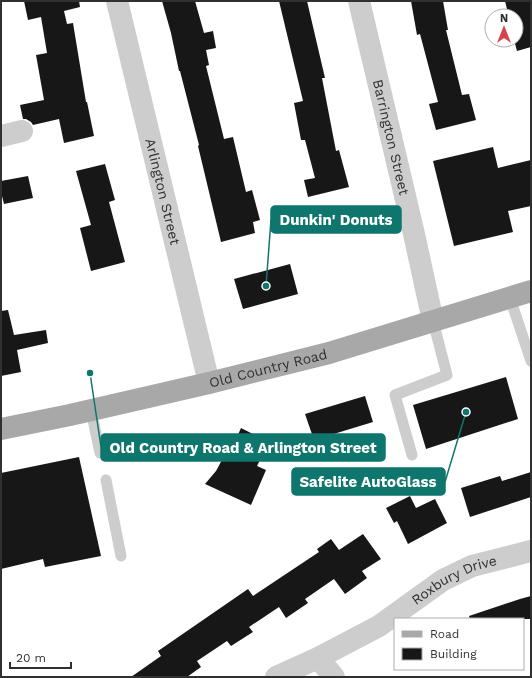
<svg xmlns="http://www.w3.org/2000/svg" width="532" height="678" viewBox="0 0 532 678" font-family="'Work Sans',sans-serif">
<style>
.building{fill:#171717}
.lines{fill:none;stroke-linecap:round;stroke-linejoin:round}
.service{stroke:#cdcdcd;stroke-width:11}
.minor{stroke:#cdcdcd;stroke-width:22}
.primary{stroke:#a8a8a8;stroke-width:22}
.labels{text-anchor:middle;stroke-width:4;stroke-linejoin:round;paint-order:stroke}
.street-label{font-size:14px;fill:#303030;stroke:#fff}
.leader{fill:none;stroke:#0f766e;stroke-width:1.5}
.callout-dot{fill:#0f766e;stroke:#fff;stroke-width:1.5}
.callout{fill:#0f766e;stroke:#0f766e;stroke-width:1.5}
.callout-label{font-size:15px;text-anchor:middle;font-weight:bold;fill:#fff}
</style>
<rect width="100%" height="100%" fill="#fff"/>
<g class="building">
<path d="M 24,1 L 79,1 L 80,7 L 64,11 L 67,24 L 73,23 L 86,102 L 87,102 L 94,136 L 64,143 L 59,119 L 33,125 L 31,122 L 26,119 L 23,119 L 20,105 L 44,100 L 36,55 L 47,53 L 41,17 L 28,20 Z"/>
<path d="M 162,1 L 195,1 L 204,33 L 213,31 L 216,48 L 206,50 L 209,65 L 206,66 L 224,139 L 233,137 L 246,192 L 252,190 L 260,220 L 253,222 L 255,233 L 221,242 L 198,146 L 199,145 L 180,71 L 179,71 L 171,33 Z"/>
<path d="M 279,1 L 307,1 L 325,78 L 322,78 L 336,151 L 339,150 L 349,187 L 308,197 L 304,180 L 315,178 L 305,140 L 301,140 L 294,103 L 303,101 Z"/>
<path d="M 411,1 L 443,1 L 448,30 L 446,30 L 462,95 L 469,94 L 476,120 L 436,130 L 429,104 L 438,102 L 420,34 L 417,35 Z"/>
<path d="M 505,1 L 531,1 L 531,47 L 517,51 L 514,40 L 516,40 L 516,16 L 507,16 L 506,14 L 508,13 Z"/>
<path d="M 493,147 L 498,168 L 531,160 L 531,206 L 508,211 L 513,232 L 454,246 L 433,161 Z"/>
<path d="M 105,164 L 115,200 L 109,202 L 125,262 L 91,271 L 80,228 L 91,225 L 76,171 Z"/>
<path d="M 28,176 L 33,198 L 4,204 L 1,192 L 1,181 Z"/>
<path d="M 290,264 L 298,294 L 243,309 L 234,279 Z"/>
<path d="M 8,310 L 14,335 L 46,330 L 48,343 L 17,350 L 21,372 L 1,376 L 1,311 Z"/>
<path d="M 506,377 L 518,419 L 426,449 L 413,405 Z"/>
<path d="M 365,396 L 373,422 L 314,440 L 305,414 Z"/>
<path d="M 241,428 L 269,442 L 257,466 L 266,470 L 251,505 L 205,484 L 216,471 L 223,458 L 227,459 Z"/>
<path d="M 79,457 L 101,556 L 45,567 L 43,559 L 1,569 L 1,473 Z"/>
<path d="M 531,472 L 531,497 L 470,517 L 461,488 L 500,476 L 502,481 Z"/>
<path d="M 410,496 L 416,508 L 435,499 L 447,523 L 408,544 L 397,521 L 394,523 L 386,508 Z"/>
<path d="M 363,534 L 381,559 L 362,571 L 367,578 L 345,594 L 334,579 L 305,599 L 308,603 L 286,618 L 279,607 L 249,627 L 253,632 L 231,646 L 227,641 L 197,661 L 201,667 L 187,677 L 131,677 L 161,656 L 158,651 L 248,589 L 253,596 L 319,552 L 317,549 L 331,539 L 339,550 Z"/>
<path d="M 531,596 L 531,619 L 470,619 L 469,616 L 520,599 Z"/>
</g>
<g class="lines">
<g class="service">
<path d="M 510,298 L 531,361"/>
<path d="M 91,410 L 100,453"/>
<path d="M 412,455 L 395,395 L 447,375 L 433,321"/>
<path d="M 106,480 L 121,556"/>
</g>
<g class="minor">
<path id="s1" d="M 117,1 L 209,383"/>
<path id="s2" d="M 359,1 L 414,234 L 433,321"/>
<path d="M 1,136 L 22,131"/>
<path d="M 318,658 L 334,677"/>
<path id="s3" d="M 276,677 L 318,658 L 379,626 L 443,580 L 472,566 L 531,551"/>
</g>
<path class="primary" id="s4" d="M 1,429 L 70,415 L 209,383 L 329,353 L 531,291"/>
</g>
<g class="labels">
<g class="street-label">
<text dy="5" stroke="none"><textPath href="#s2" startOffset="140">Barrington Street</textPath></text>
<text dy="5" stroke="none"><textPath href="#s1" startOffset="196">Arlington Street</textPath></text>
<text dy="5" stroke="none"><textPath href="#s4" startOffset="274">Old Country Road</textPath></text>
<text dy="5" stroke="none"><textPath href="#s3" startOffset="204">Roxbury Drive</textPath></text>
</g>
</g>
<path class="leader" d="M266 286L271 220M90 373L101 447M466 412L445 482"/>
<g class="callout-dot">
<circle cx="266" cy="286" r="4"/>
<circle cx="90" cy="373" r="4"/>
<circle cx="466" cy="412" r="4"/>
</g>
<g class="callout">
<rect x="271" y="206" width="130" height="27" rx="4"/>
<rect x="101" y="434" width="284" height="27" rx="4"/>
<rect x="292" y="468" width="153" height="27" rx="4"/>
</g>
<g class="callout-label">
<text x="336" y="225">Dunkin' Donuts</text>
<text x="243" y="453">Old Country Road &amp; Arlington Street</text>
<text x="368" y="487">Safelite AutoGlass</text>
</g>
<rect width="532" height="678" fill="none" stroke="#303030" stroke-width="4"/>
<rect x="394" y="618" width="130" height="52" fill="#ffffff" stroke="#acacac"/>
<rect x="402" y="631" width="20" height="6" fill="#a8a8a8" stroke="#acacac"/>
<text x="430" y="638" font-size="12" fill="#303030">Road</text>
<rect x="402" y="648" width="20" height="12" fill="#171717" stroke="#acacac"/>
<text x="430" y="658" font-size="12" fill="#303030">Building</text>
<g transform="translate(504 28)"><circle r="19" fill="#ffffff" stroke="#acacac"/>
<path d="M0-3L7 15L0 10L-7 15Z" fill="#d5444d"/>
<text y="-6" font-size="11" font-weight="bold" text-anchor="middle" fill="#303030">N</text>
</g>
<path d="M10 662v6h61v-6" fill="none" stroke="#303030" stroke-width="2"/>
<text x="16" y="662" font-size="12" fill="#303030" stroke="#ffffff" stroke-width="3" paint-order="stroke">20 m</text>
</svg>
